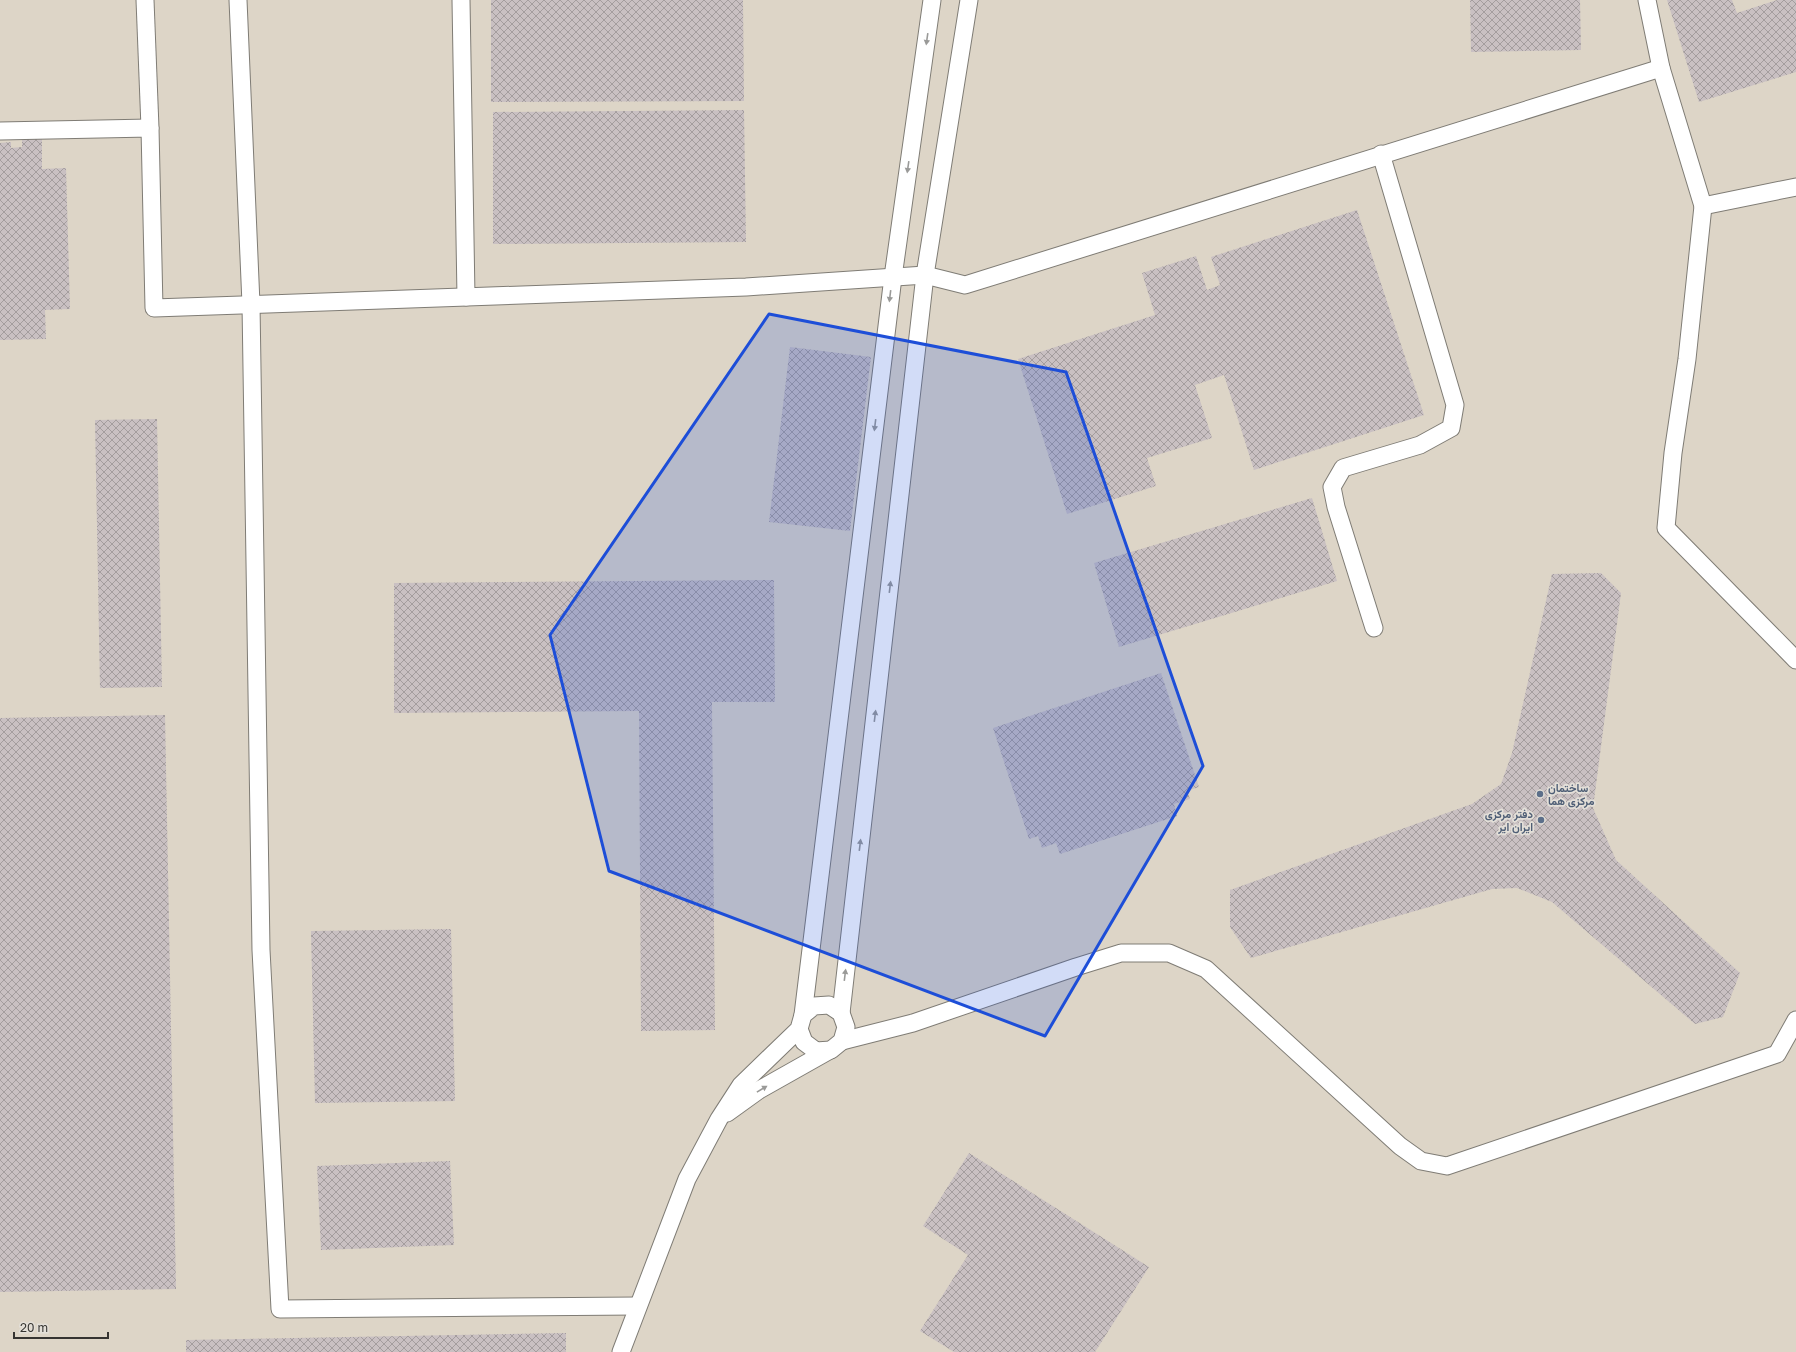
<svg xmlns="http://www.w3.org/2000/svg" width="1796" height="1352" viewBox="0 0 1796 1352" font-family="'Golos Text',Vazirmatn,sans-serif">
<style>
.built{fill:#ddd5c7}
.building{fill:url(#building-cross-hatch)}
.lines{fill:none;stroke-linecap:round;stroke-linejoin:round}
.lane-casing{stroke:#7f7c75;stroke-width:19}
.lane{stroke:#fff;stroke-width:17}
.oneway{fill:#9a9a98}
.marked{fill:#1d4ed8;fill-opacity:0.2;stroke:#1d4ed8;stroke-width:3;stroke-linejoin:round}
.service-dot{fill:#5c6f8a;stroke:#e3dfd8;stroke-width:1.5}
.labels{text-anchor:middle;stroke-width:3.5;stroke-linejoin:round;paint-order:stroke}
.service-label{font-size:11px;font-weight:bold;fill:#4e5e75;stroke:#e3dfd8;text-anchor:start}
</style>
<defs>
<pattern id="building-cross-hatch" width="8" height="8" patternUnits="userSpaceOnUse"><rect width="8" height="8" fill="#c9c0c2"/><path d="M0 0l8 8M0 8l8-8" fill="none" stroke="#a49d9e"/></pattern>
</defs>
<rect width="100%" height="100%" fill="#e3dfd8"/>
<rect class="built" x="0" y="0" width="1796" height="1352"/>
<g class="building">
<path d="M 491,0 L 743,0 L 744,101 L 491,102 Z"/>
<path d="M 1470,0 L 1580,0 L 1581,50 L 1471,52 Z"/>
<path d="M 1667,0 L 1732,0 L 1737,13 L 1777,0 L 1796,0 L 1796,72 L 1699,102 Z"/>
<path d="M 744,110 L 746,242 L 493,244 L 493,112 Z"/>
<path d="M 22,138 L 42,138 L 42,169 L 66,168 L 70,309 L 45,310 L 46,339 L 0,340 L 0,143 L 11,142 L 11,148 L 22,147 Z"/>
<path d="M 1357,210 L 1424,415 L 1254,470 L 1224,375 L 1195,385 L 1212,438 L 1147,458 L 1156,486 L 1067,514 L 1018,359 L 1155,315 L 1142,273 L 1196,256 L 1207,290 L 1220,285 L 1211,257 Z"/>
<path d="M 790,347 L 871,357 L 850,531 L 769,522 Z"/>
<path d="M 157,419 L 162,687 L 100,688 L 95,420 Z"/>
<path d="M 1312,498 L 1337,581 L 1119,647 L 1094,563 Z"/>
<path d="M 1601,573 L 1621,593 L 1593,808 L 1616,860 L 1740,973 L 1723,1017 L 1695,1024 L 1552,902 L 1517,888 L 1492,889 L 1251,958 L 1230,927 L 1230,890 L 1472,804 L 1501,784 L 1512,753 L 1552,574 Z"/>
<path d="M 774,580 L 775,702 L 712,702 L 715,1030 L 641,1031 L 639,711 L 394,713 L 394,583 Z"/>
<path d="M 1161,673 L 1199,787 L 1187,791 L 1190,799 L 1174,804 L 1177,816 L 1060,854 L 1056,843 L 1042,848 L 1038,836 L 1029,839 L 993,728 Z"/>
<path d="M 165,715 L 176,1289 L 0,1292 L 0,718 Z"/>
<path d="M 451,929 L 455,1101 L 315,1103 L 311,931 Z"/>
<path d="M 969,1153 L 1149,1267 L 1095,1352 L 954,1352 L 920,1331 L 968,1255 L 923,1226 Z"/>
<path d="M 450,1161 L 454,1245 L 321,1250 L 317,1166 Z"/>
<path d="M 566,1333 L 566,1352 L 186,1352 L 186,1340 Z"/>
</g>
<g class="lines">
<g class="lane-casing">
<g id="lane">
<path d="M 145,0 L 150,128"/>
<path d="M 238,0 L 251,304 L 261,950 L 280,1309 L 638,1306"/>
<path d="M 461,0 L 466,297"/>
<path d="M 1647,0 L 1661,68 L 1703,206 L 1687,359 L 1673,453 L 1666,528 L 1796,660"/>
<path d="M 0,131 L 150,128 L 154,308 L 746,287 L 925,275 L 965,285 L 1661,68"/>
<path d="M 1703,206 L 1796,187"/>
<path d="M 1374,628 L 1336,507 L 1332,487 L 1343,468 L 1420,445 L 1451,428 L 1455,405 L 1381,154"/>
<path d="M 841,1013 L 925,275 L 969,0"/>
<path d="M 803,1015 L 893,277 L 932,0"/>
<path d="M 842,1041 L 913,1023 L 1076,967 L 1121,953 L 1169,953 L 1206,969 L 1400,1146 L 1421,1161 L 1447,1166 L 1777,1054 L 1796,1020"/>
<path d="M 727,1113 L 759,1090 L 830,1050"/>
<path d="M 621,1352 L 687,1179 L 719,1119 L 741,1085 L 799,1029 L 803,1015 L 814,1006 L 829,1005 L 841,1013 L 846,1027 L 842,1041 L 831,1050 L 816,1051 L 804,1042 L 799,1029"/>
</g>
</g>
<use href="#lane" class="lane"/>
</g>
<defs><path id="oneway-solid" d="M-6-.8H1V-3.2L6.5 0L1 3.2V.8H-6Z"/></defs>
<g class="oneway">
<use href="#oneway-solid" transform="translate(927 39) rotate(98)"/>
<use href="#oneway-solid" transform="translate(908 167) rotate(98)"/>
<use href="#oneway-solid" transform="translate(890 296) rotate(97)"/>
<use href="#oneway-solid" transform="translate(875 425) rotate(97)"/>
<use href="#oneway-solid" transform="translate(890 587) rotate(-83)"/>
<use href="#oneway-solid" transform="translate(875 716) rotate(-83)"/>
<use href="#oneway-solid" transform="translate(860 845) rotate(-83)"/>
<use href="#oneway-solid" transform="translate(845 975) rotate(-83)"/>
<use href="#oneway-solid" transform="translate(762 1089) rotate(-31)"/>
</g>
<path class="marked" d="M 769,314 L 1066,372 L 1203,766 L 1045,1036 L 609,871 L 550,635 Z"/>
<g class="service-dot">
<circle cx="1540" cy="794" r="4"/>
<circle cx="1541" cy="820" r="4"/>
</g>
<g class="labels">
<g class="service-label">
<text x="1548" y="792">ساختمان<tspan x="1548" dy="13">مرکزی هما</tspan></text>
<text x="1533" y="818" text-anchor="end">دفتر مرکزی<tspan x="1533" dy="13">ایران ایر</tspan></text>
</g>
</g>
<path d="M14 1332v6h94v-6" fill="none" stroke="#353431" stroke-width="2"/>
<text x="20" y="1332" font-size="12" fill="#353431" stroke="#e3dfd8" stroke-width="3" paint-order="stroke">20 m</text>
</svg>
